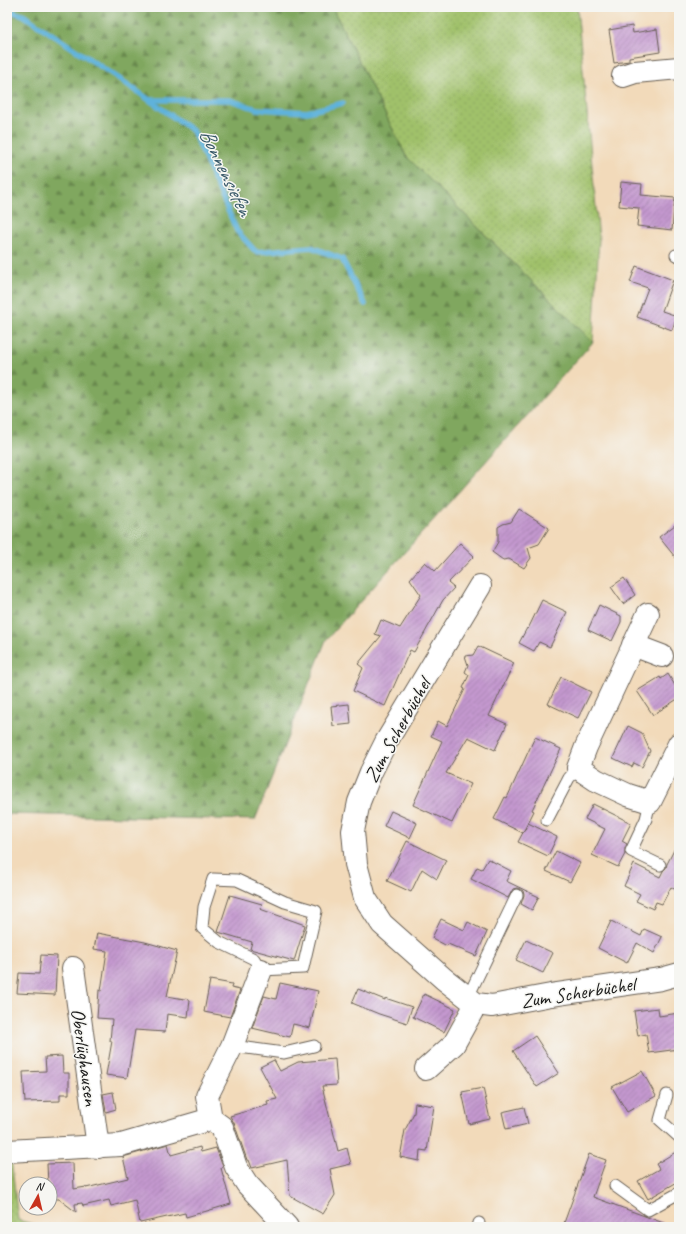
<svg xmlns="http://www.w3.org/2000/svg" width="686" height="1234" viewBox="0 0 686 1234" font-family="Caveat,sans-serif">
<style>
.grass{fill:url(#grass-dots);stroke:#5e6e43}
.forest{fill:url(#forest-firs);stroke:#4e623d}
.lines{fill:none;stroke-linecap:round;stroke-linejoin:round}
.stream{stroke:#5fb2db;stroke-width:5.5}
.building{fill:url(#building-hatch)}
.lane-casing{stroke:#675e53;stroke-width:13}
.street-casing{stroke:#675e53;stroke-width:24}
.lane{stroke:#fff;stroke-width:11}
.street{stroke:#fff;stroke-width:22}
.labels{text-anchor:middle;stroke-width:3;stroke-linejoin:round;paint-order:stroke}
.street-label{font-size:20px;fill:#1c1c1c;stroke:#f6f6f2}
.water-label{font-size:21px;font-style:italic;fill:#375868;stroke:#f6f6f2}
</style>
<defs>
<pattern id="grass-dots" width="8" height="8" patternUnits="userSpaceOnUse"><rect width="8" height="8" fill="#a0c16a"/><path d="M2 2h.1M6 6h.1" fill="none" stroke="#89a55b" stroke-width="1.8" stroke-linecap="round"/></pattern>
<pattern id="forest-firs" width="22" height="20" patternUnits="userSpaceOnUse"><rect width="22" height="20" fill="#80a75e"/><path d="M5 1l3.5 6h-7zM16 11l3.5 6h-7z" fill="#68874d"/></pattern>
<pattern id="building-hatch" width="6" height="6" patternUnits="userSpaceOnUse"><rect width="6" height="6" fill="#c498cf"/><path d="M-1 1l2-2M0 6l6-6M5 7l2-2" fill="none" stroke="#9e7ba7"/></pattern>
</defs>
<rect width="100%" height="100%" fill="#f6f6f2"/>
<filter id="ink" filterUnits="userSpaceOnUse"><feTurbulence type="fractalNoise" baseFrequency=".025" numOctaves="2"/><feDisplacementMap in="SourceGraphic" scale="8" xChannelSelector="R" yChannelSelector="G"/><feConvolveMatrix kernelMatrix="1 2 1 2 8 2 1 2 1" color-interpolation-filters="sRGB"/></filter>
<filter id="wash" filterUnits="userSpaceOnUse"><feTurbulence type="fractalNoise" baseFrequency=".012" numOctaves="4" result="noise"/><feDisplacementMap in="SourceGraphic" scale="16" xChannelSelector="R" yChannelSelector="G"/><feGaussianBlur stdDeviation="0.9" result="paint"/><feColorMatrix in="noise" values="0 0 0 0 0 0 0 0 0 0 0 0 0 0 0 0 0 1.4 0 .05"/><feComposite in="paint" operator="in"/></filter>
<g filter="url(#wash)">
<rect width="100%" height="100%" fill="#f2daba"/>
<g class="grass">
<path d="M 332,7 L 577,7 L 599,239 L 593,342 L 406,156 Z"/>
<path d="M 7,1158 L 11,1158 L 18,1220 L 44,1227 L 7,1227 Z"/>
</g>
<path class="forest" d="M 7,7 L 332,7 L 406,156 L 593,342 L 326,640 L 255,820 L 7,814 Z"/>
<g class="lines">
<g class="stream">
<path d="M 7,10 L 23,15 L 124,82 L 193,131 L 237,231 L 256,252 L 311,247 L 342,259 L 365,304"/>
<path d="M 150,100 L 230,100 L 257,109 L 307,112 L 343,103"/>
</g>
</g>
<g id="blocks">
<g class="building">
<path d="M 632,26 L 633,33 L 657,29 L 660,52 L 629,57 L 629,61 L 614,63 L 609,30 Z"/>
<path d="M 621,182 L 642,184 L 641,195 L 675,198 L 672,230 L 637,226 L 639,208 L 619,206 Z"/>
<path d="M 636,266 L 673,280 L 662,311 L 677,316 L 672,330 L 637,317 L 648,288 L 630,282 Z"/>
<path d="M 519,509 L 549,528 L 539,544 L 528,548 L 531,558 L 524,568 L 509,559 L 503,560 L 492,552 L 498,542 L 498,527 L 503,524 L 511,522 Z"/>
<path d="M 679,522 L 679,562 L 659,537 Z"/>
<path d="M 460,543 L 474,556 L 448,583 L 454,588 L 443,600 L 414,652 L 410,650 L 385,706 L 353,691 L 363,668 L 358,664 L 381,636 L 375,634 L 381,620 L 400,628 L 421,595 L 410,579 L 425,562 L 435,571 Z"/>
<path d="M 624,578 L 635,595 L 623,604 L 611,587 Z"/>
<path d="M 542,600 L 567,612 L 550,647 L 539,642 L 534,651 L 519,643 L 527,628 L 528,629 Z"/>
<path d="M 599,605 L 621,616 L 621,622 L 612,641 L 588,630 Z"/>
<path d="M 478,646 L 514,663 L 489,716 L 507,724 L 495,750 L 468,737 L 446,773 L 471,784 L 452,823 L 413,805 L 442,741 L 431,736 L 438,721 L 447,726 L 465,689 L 463,688 L 469,675 L 465,672 L 468,665 L 465,656 L 473,655 Z"/>
<path d="M 668,674 L 679,692 L 679,698 L 653,715 L 637,691 L 660,677 L 661,679 Z"/>
<path d="M 561,677 L 591,692 L 578,718 L 548,704 Z"/>
<path d="M 349,704 L 351,724 L 333,726 L 331,706 Z"/>
<path d="M 628,726 L 642,733 L 650,751 L 642,767 L 634,763 L 632,767 L 613,758 Z"/>
<path d="M 535,737 L 561,749 L 532,810 L 534,811 L 523,833 L 494,819 L 505,797 L 507,798 Z"/>
<path d="M 593,804 L 631,823 L 622,841 L 627,844 L 625,848 L 625,854 L 618,867 L 592,855 L 605,829 L 585,819 Z"/>
<path d="M 391,811 L 417,823 L 410,838 L 384,826 Z"/>
<path d="M 528,823 L 557,837 L 548,856 L 518,842 Z"/>
<path d="M 679,840 L 679,892 L 671,887 L 662,904 L 656,902 L 653,909 L 636,901 L 640,894 L 624,886 L 634,864 L 660,877 L 663,871 L 666,868 L 667,864 Z"/>
<path d="M 407,841 L 446,860 L 437,879 L 422,869 L 411,892 L 387,881 Z"/>
<path d="M 556,851 L 580,863 L 570,882 L 546,871 Z"/>
<path d="M 488,859 L 511,871 L 506,881 L 539,897 L 532,910 L 521,904 L 524,895 L 523,891 L 520,889 L 517,888 L 513,889 L 508,898 L 471,879 L 477,867 L 482,869 Z"/>
<path d="M 230,895 L 262,904 L 260,909 L 305,925 L 294,961 L 250,949 L 252,942 L 218,932 Z"/>
<path d="M 441,919 L 464,930 L 468,922 L 487,932 L 476,956 L 448,944 L 447,946 L 432,938 Z"/>
<path d="M 611,921 L 641,936 L 644,929 L 662,937 L 654,953 L 637,943 L 627,963 L 598,948 Z"/>
<path d="M 97,933 L 145,942 L 177,951 L 167,996 L 190,1000 L 188,1017 L 167,1014 L 165,1032 L 135,1030 L 127,1078 L 106,1075 L 112,1041 L 110,1041 L 112,1019 L 97,1018 L 99,990 L 101,991 L 107,951 L 94,949 Z"/>
<path d="M 526,940 L 553,953 L 543,973 L 516,960 Z"/>
<path d="M 41,955 L 57,956 L 55,995 L 17,993 L 19,973 L 39,974 Z"/>
<path d="M 210,980 L 232,984 L 231,988 L 240,990 L 230,1017 L 204,1012 Z"/>
<path d="M 280,983 L 318,991 L 310,1028 L 293,1024 L 290,1037 L 252,1028 L 264,996 L 276,999 Z"/>
<path d="M 358,989 L 385,1000 L 385,998 L 412,1007 L 407,1023 L 379,1014 L 352,1003 Z"/>
<path d="M 424,994 L 455,1009 L 444,1032 L 413,1017 Z"/>
<path d="M 658,1008 L 659,1016 L 679,1013 L 679,1049 L 649,1053 L 646,1034 L 638,1036 L 634,1011 Z"/>
<path d="M 535,1036 L 559,1073 L 537,1087 L 513,1051 Z"/>
<path d="M 62,1056 L 63,1073 L 69,1073 L 69,1094 L 60,1094 L 60,1101 L 25,1102 L 23,1072 L 46,1071 L 45,1057 Z"/>
<path d="M 335,1059 L 337,1085 L 322,1086 L 338,1151 L 347,1148 L 351,1164 L 330,1169 L 335,1195 L 323,1214 L 290,1196 L 287,1160 L 252,1168 L 249,1160 L 247,1160 L 234,1123 L 230,1116 L 268,1105 L 267,1101 L 277,1099 L 260,1067 L 274,1060 L 280,1071 L 298,1062 Z"/>
<path d="M 642,1071 L 656,1096 L 627,1112 L 612,1087 Z"/>
<path d="M 483,1088 L 490,1119 L 469,1124 L 462,1092 Z"/>
<path d="M 113,1092 L 116,1109 L 106,1112 L 103,1094 Z"/>
<path d="M 415,1103 L 434,1106 L 427,1151 L 420,1150 L 419,1161 L 400,1157 L 405,1130 L 414,1113 Z"/>
<path d="M 524,1107 L 528,1124 L 506,1129 L 502,1112 Z"/>
<path d="M 168,1144 L 171,1155 L 200,1147 L 201,1152 L 216,1148 L 223,1167 L 221,1168 L 231,1204 L 186,1217 L 185,1213 L 140,1223 L 135,1200 L 111,1206 L 109,1200 L 83,1206 L 82,1203 L 75,1204 L 76,1212 L 59,1199 L 50,1199 L 50,1184 L 48,1184 L 47,1164 L 73,1163 L 74,1189 L 86,1187 L 86,1188 L 128,1178 L 123,1157 Z"/>
<path d="M 679,1150 L 679,1181 L 648,1199 L 638,1181 L 659,1169 L 656,1164 Z"/>
<path d="M 589,1154 L 606,1160 L 593,1197 L 669,1225 L 669,1227 L 576,1227 L 564,1223 Z"/>
</g>
</g>
</g>
<g filter="url(#ink)">
<use href="#blocks" fill-opacity="0" stroke="#675e53" stroke-width="1"/>
<g class="lines">
<g class="lane-casing">
<g id="lane">
<path d="M 676,255 L 679,256"/>
<path d="M 650,802 L 646,819 L 631,851 L 660,865"/>
<path d="M 547,820 L 569,778 L 578,768"/>
<path d="M 213,879 L 237,880 L 285,902 L 316,911 L 303,968 L 261,970 L 254,959 L 219,942 L 202,928 L 204,907 Z"/>
<path d="M 468,997 L 517,895"/>
<path d="M 232,1046 L 284,1053 L 314,1046"/>
<path d="M 667,1095 L 660,1120 L 679,1137"/>
<path d="M 615,1186 L 648,1210 L 679,1193"/>
<path d="M 478,1227 L 479,1223"/>
</g>
</g>
<g class="street-casing">
<g id="street">
<path d="M 623,76 L 635,72 L 679,68"/>
<path d="M 480,586 L 386,742 L 371,772 L 359,802 L 353,831 L 356,864 L 365,898 L 382,924 L 444,979 L 476,1004 L 492,1006 L 551,995 L 661,979 L 679,974"/>
<path d="M 648,614 L 586,747 L 578,768 L 596,780 L 628,795 L 650,802 L 679,744"/>
<path d="M 633,645 L 662,656"/>
<path d="M 73,968 L 98,1147"/>
<path d="M 426,1069 L 454,1044 L 476,1004"/>
<path d="M 211,1119 L 207,1096 L 232,1046 L 261,970"/>
<path d="M 7,1151 L 121,1145 L 211,1119 L 222,1127 L 236,1167 L 247,1184 L 287,1227"/>
</g>
</g>
<use href="#lane" class="lane"/>
<use href="#street" class="street"/>
</g>
</g>
<g class="labels">
<g class="street-label">
<text transform="translate(397 730) rotate(-61)" y="7">Zum Scherbüchel</text>
<text transform="translate(578 992) rotate(-9)" y="7">Zum Scherbüchel</text>
<text transform="translate(85 1057) rotate(82)" y="7">Oberlüghausen</text>
</g>
<g class="water-label">
<text transform="translate(226 172) rotate(64)" y="7">Bonnensiefen</text>
</g>
</g>
<rect width="686" height="1234" fill="none" stroke="#f6f6f2" stroke-width="24"/>
<g transform="translate(38 1196) rotate(8)"><circle r="19" fill="#f6f6f2" stroke="#9f9f9c"/>
<path d="M0-3L7 15L0 10L-7 15Z" fill="#c8321e"/>
<text y="-6" font-size="11" font-weight="bold" text-anchor="middle" fill="#1c1c1c">N</text>
</g>
</svg>
